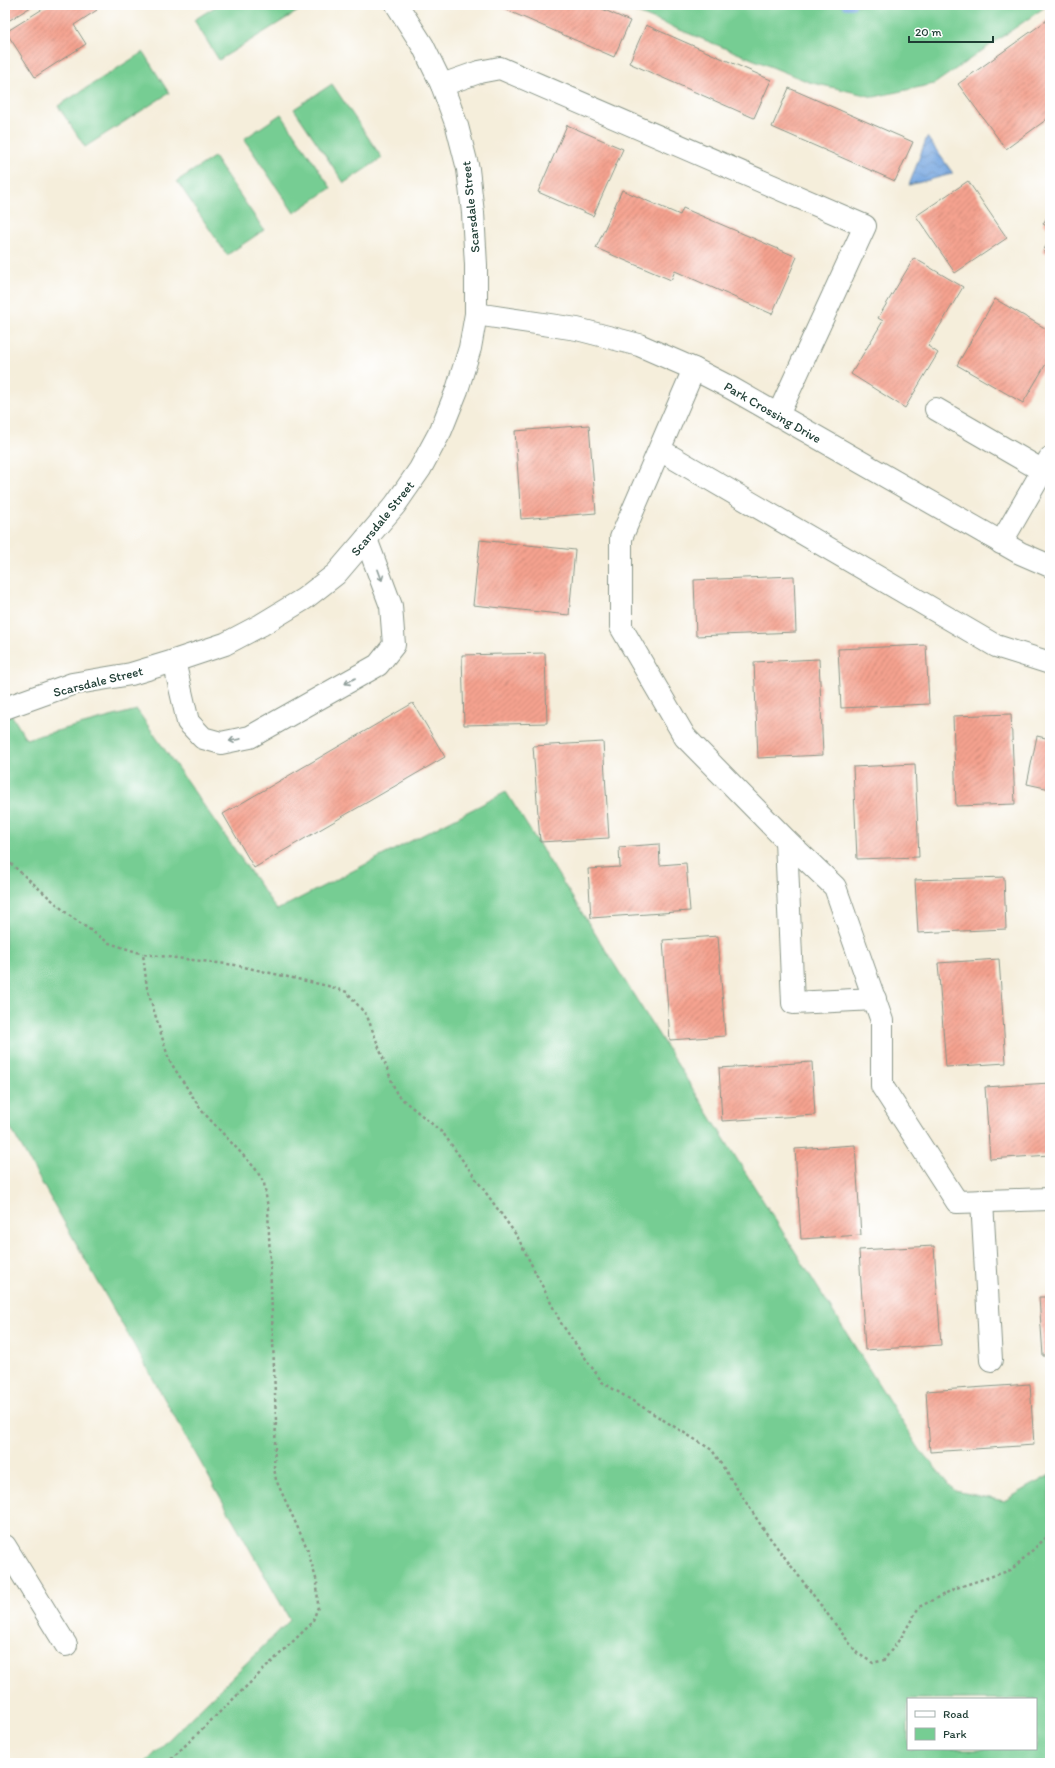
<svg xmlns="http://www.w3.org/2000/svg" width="1055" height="1768" viewBox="0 0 1055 1768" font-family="Itim,sans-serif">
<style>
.green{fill:#76cd93;stroke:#4a8564;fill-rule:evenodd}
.water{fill:url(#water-waves);stroke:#4a718a}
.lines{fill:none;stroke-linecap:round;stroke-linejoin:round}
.stream{stroke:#74a5df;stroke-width:8}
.building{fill:url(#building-hatch)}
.minor-casing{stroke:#8a9688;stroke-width:24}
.path{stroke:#8a9688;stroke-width:2.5;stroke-dasharray:3 3;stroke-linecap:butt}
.minor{stroke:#fff;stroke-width:22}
.oneway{stroke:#8f9e9a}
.labels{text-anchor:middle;stroke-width:4;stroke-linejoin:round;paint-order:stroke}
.street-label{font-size:13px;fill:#1f3d34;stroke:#fff}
</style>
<defs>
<pattern id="water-waves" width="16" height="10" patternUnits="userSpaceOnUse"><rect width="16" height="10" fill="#74a5df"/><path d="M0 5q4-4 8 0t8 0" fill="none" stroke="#5f88b6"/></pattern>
<pattern id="building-hatch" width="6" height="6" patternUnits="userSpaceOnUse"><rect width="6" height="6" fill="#f5a28f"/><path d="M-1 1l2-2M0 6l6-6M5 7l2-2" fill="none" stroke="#c68576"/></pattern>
</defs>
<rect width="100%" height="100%" fill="#fff"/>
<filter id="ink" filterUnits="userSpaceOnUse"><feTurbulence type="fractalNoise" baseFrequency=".025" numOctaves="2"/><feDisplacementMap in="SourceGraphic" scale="8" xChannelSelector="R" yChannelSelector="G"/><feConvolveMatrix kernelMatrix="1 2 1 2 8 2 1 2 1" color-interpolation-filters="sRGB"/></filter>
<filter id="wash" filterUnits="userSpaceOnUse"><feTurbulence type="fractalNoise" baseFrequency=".012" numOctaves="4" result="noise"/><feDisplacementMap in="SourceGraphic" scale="16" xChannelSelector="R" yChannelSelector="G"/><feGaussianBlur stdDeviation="0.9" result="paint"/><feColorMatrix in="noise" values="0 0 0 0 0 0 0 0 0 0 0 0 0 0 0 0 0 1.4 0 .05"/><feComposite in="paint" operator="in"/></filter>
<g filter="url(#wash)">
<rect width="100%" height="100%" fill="#f5eedb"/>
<g class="green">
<path d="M 218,5 L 302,5 L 303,8 L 219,60 L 194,20 Z"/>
<path d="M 618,5 L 1048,5 L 934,84 L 874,97 L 809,82 Z"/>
<path d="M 143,52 L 169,93 L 85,147 L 58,106 Z"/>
<path d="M 332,84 L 382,158 L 344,183 L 294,109 Z"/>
<path d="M 281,114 L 331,188 L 294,213 L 244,139 Z"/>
<path d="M 214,157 L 264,230 L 227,255 L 177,181 Z"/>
<path d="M 5,704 L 26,739 L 137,710 L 277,910 L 506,792 L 920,1450 L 955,1491 L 1004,1501 L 1050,1475 L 1050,1763 L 145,1763 L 290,1620 L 5,1118 ZM 908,1699 L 1036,1699 L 1036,1749 L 908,1749 Z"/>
</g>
<path class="water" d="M 927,137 L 952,172 L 952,174 L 909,185 Z"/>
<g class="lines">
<path class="stream" d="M 846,5 L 852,5"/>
</g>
<g id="blocks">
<g class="building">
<path d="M 5,5 L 34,5 L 5,23 Z"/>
<path d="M 49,5 L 94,5 L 97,10 L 74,25 L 86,44 L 35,77 L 6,32 Z"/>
<path d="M 495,5 L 593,5 L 630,21 L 614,57 Z"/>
<path d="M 1050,18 L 1050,117 L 1006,149 L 958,84 Z"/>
<path d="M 646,25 L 771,80 L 754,118 L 629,63 Z"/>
<path d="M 789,88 L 913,142 L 895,181 L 772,127 Z"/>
<path d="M 567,125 L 623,149 L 593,216 L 538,192 Z"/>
<path d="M 968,181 L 1007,238 L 955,273 L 916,216 Z"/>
<path d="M 622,190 L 680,215 L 683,208 L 797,257 L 772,314 L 675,271 L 671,280 L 596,248 Z"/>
<path d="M 1050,212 L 1050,228 L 1043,224 Z"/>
<path d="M 1050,239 L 1050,255 L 1043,251 Z"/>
<path d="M 914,258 L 963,287 L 928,346 L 938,353 L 905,408 L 851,374 L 883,321 L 878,318 Z"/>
<path d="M 995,299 L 1050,331 L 1050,357 L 1023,403 L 957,365 Z"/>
<path d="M 589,425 L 596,513 L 521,519 L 515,431 Z"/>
<path d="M 480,540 L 575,550 L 569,615 L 473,605 Z"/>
<path d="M 794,576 L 796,632 L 696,636 L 694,580 Z"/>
<path d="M 926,645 L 929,704 L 841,708 L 838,649 Z"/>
<path d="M 545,653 L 547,723 L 464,725 L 462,655 Z"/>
<path d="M 819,659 L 823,755 L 758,758 L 754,662 Z"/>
<path d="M 413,703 L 445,757 L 254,868 L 223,814 Z"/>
<path d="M 1011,714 L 1015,804 L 956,806 L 953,716 Z"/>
<path d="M 1037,736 L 1050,739 L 1050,789 L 1027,784 Z"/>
<path d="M 603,742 L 609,838 L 540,842 L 533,746 Z"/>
<path d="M 915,764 L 919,857 L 857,859 L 853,767 Z"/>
<path d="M 659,844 L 660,865 L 686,863 L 690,911 L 591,918 L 588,869 L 620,867 L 619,847 Z"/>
<path d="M 1004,877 L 1006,929 L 918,933 L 915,880 Z"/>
<path d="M 718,936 L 725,1036 L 670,1040 L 663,940 Z"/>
<path d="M 999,959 L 1006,1063 L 946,1067 L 938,963 Z"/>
<path d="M 812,1062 L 815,1115 L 722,1121 L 719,1068 Z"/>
<path d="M 1050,1083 L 1050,1155 L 990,1159 L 985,1087 Z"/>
<path d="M 855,1145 L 861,1235 L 801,1239 L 795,1149 Z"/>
<path d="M 934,1246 L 941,1345 L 865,1350 L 859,1250 Z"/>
<path d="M 1039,1297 L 1050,1297 L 1050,1356 L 1043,1356 Z"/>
<path d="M 1030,1384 L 1034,1445 L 930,1452 L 926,1391 Z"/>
</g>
</g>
</g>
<g filter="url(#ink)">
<use href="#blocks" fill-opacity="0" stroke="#8a9688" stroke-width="1"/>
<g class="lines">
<g class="minor-casing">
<g id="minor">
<path d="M 442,85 L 479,72 L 500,68 L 865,226 L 778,415"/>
<path d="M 476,314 L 577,329 L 639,345 L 694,369 L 731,388 L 1020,553 L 1050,566"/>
<path d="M 694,369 L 621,538 L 621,627 L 685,737 L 786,840 L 835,887 L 882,1021 L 882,1086 L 957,1202 L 1050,1199"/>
<path d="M 936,409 L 1043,471"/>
<path d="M 660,450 L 996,646 L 1050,663"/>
<path d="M 1001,543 L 1050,458"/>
<path d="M 174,661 L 188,722 L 203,738 L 221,743 L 250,737 L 378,665 L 394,645 L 391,606 L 366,539"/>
<path d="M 5,708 L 72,684 L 131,674 L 174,661 L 225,644 L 261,625 L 304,599 L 336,574 L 395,505 L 420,469 L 441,430 L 457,390 L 470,348 L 476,314 L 476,265 L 473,213 L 468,169 L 457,126 L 442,85 L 423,46 L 397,5"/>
<path d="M 786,840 L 793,1003 L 875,999"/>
<path d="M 982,1201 L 991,1360"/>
<path d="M 5,1546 L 66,1645"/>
</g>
</g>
<g class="path">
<path d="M 5,861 L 10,863 L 70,916 L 109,943 L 143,954"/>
<path d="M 167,1763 L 312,1623 L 318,1607 L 317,1582 L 307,1548 L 276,1480 L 274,1467 L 276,1421 L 268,1208 L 264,1183 L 255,1168 L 202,1111 L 169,1060 L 147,988 L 143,954 L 235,965 L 328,986 L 347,992 L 367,1016 L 397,1095 L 443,1133 L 517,1236 L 561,1323 L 602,1382 L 712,1450 L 764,1530 L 857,1653 L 873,1663 L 884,1660 L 902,1636 L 919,1607 L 956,1588 L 1011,1570 L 1050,1534"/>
</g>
<use href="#minor" class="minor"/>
</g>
<defs><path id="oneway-shaft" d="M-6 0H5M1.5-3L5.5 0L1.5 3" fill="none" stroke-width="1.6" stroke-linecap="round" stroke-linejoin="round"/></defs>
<g class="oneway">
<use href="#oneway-shaft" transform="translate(380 575) rotate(70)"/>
<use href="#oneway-shaft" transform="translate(350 681) rotate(151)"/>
<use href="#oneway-shaft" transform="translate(235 740) rotate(169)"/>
</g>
</g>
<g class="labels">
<g class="street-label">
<text transform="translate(470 207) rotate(-96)" y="5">Scarsdale Street</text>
<text transform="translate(773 412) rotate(30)" y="5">Park Crossing Drive</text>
<text transform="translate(382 518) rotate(-51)" y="5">Scarsdale Street</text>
<text transform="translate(98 681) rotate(-14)" y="5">Scarsdale Street</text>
</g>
</g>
<rect width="1055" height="1768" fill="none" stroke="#fff" stroke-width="20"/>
<rect x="907" y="1698" width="130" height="52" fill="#ffffff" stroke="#a5b1ae"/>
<rect x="915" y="1711" width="20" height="6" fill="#ffffff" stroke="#a5b1ae"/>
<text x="943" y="1718" font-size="12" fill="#1f3d34">Road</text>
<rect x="915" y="1728" width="20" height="12" fill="#76cd93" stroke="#a5b1ae"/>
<text x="943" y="1738" font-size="12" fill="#1f3d34">Park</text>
<path d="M909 36v6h84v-6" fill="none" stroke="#1f3d34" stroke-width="2"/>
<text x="915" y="36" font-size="12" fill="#1f3d34" stroke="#ffffff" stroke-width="3" paint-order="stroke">20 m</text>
</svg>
